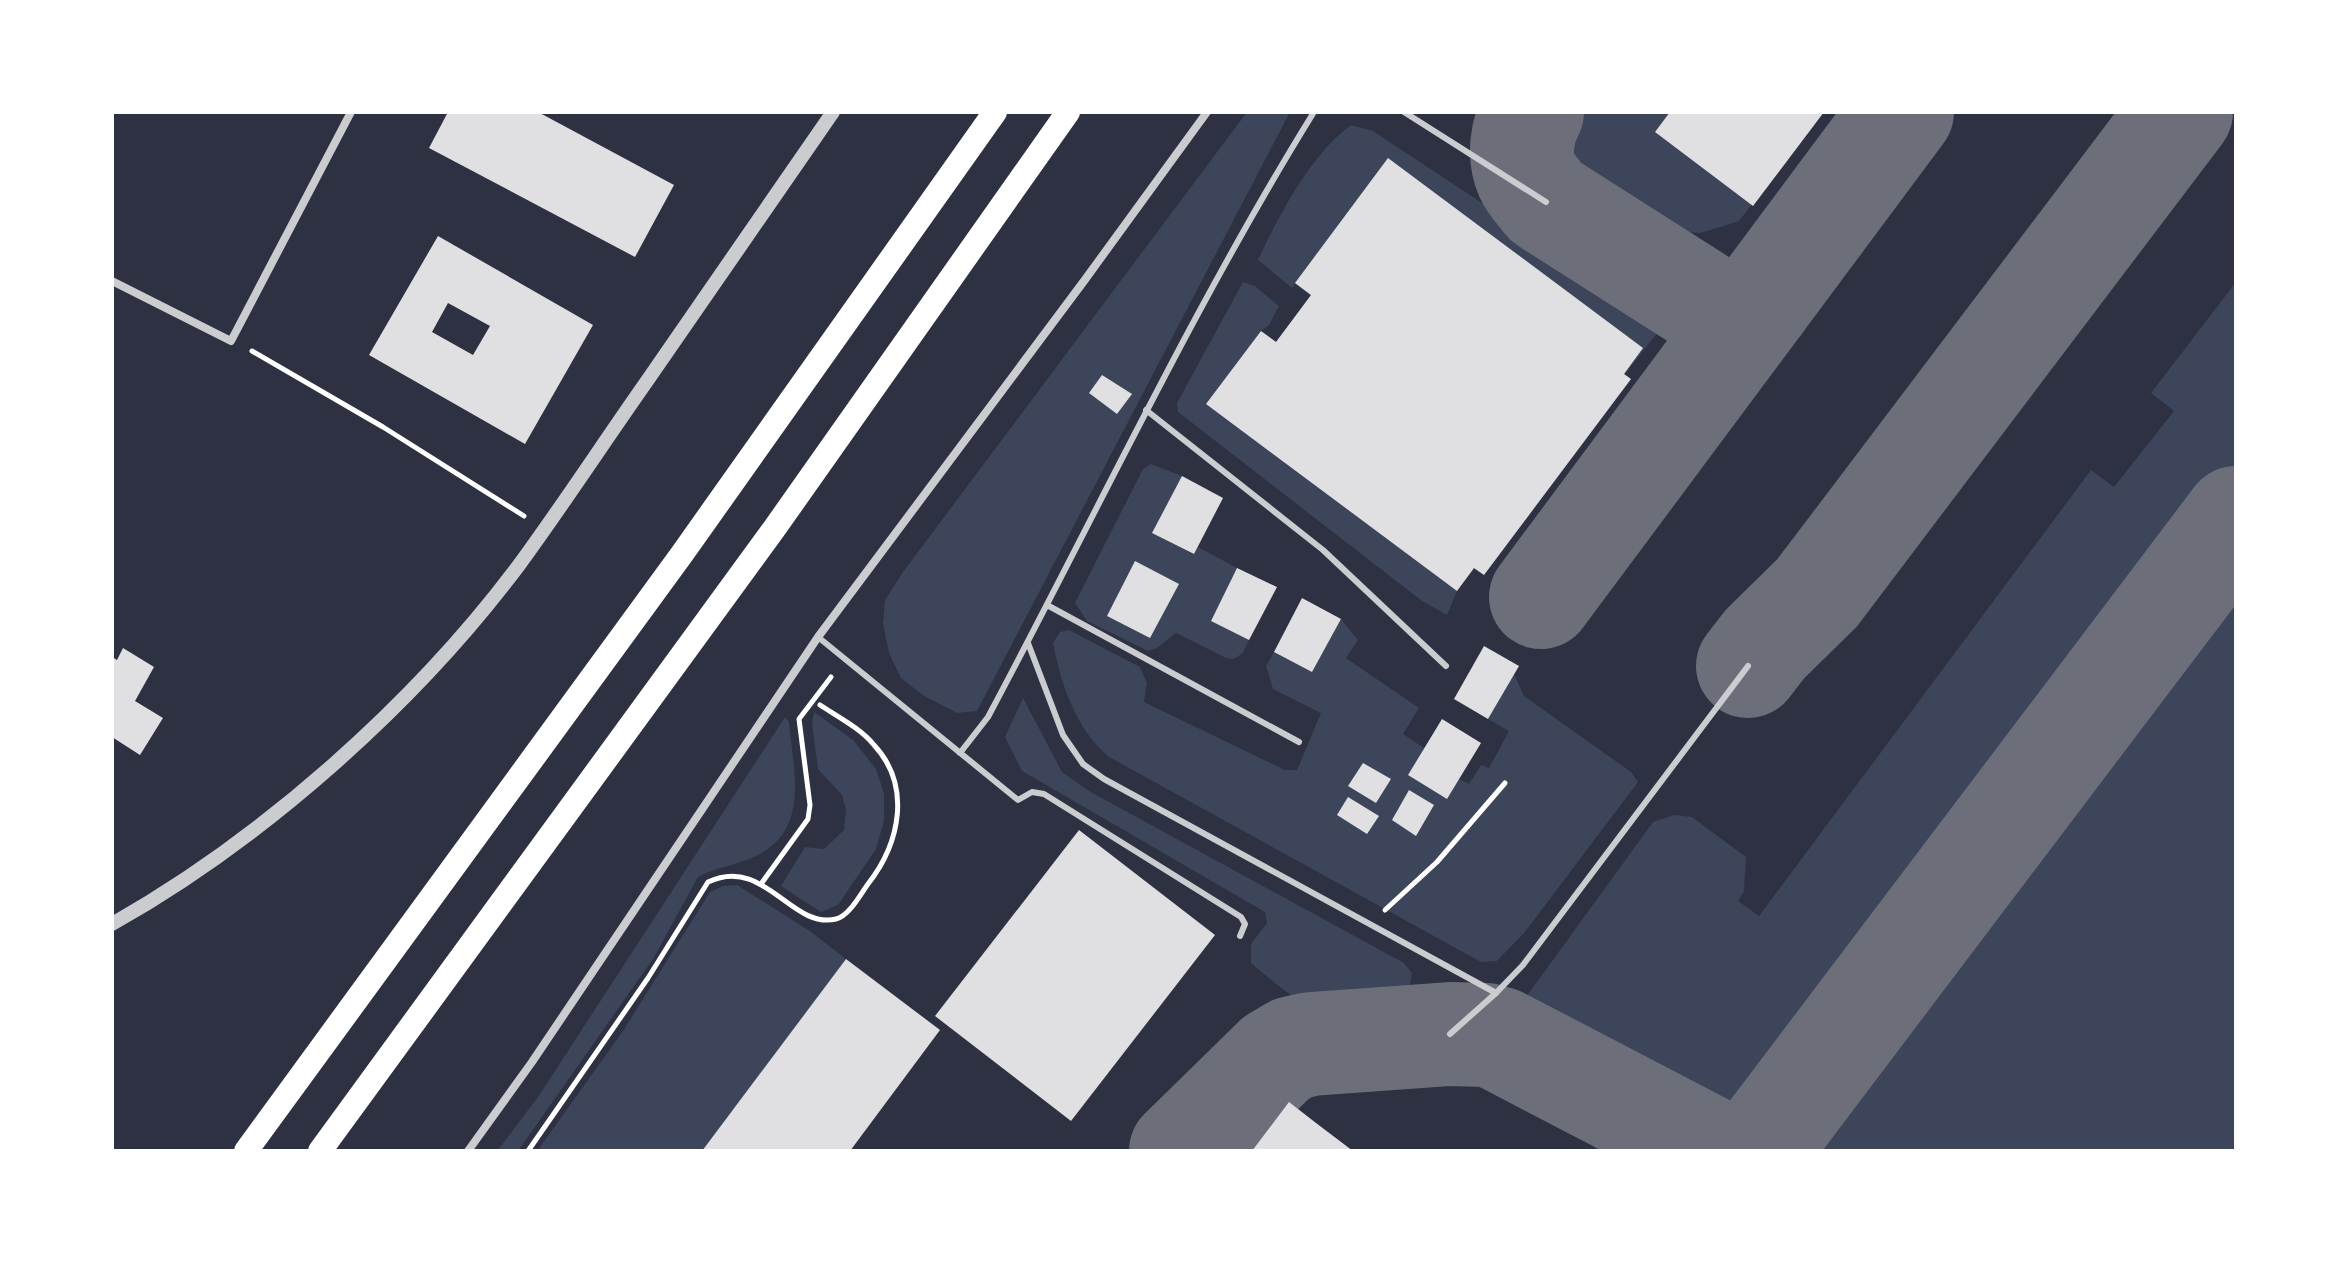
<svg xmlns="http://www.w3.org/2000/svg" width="2348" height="1263" viewBox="0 0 2348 1263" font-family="Quicksand,sans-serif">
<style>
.green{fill:#3c4559}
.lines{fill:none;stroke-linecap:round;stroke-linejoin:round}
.taxiway{stroke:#6c6f7a;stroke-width:104}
.building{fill:#e0e0e3;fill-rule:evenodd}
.path{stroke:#fff;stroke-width:5}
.service{stroke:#caccd0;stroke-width:6}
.minor{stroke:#caccd0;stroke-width:8}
.tertiary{stroke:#caccd0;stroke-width:14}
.motorway{stroke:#fff;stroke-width:24}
</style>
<rect width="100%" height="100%" fill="#2d3142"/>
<g class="green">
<path d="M 1247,112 L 1290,112 L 977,711 L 957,713 L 924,696 L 901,678 L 889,653 L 883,624 L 885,600 L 903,572 Z"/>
<path d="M 1569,112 L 1824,112 L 1739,221 L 1701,233 L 1667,231 L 1639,219 L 1577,172 L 1564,145 Z"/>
<path d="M 1351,125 L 1373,131 L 1661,321 L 1658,332 L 1625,374 L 1631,379 L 1484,575 L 1474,569 L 1457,591 L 1447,615 L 1422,601 L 1178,412 L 1177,403 L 1243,282 L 1255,286 L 1279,306 L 1269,325 L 1261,331 L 1276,342 L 1311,296 L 1295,284 L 1292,288 L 1258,260 C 1279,215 1311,154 1351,125 Z"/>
<path d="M 2236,282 L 2236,482 L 1732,1135 L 1718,1134 L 1497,1017 L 1503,1012 L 1518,1008 L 1653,822 L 1674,815 L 1692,817 L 1746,857 L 1744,891 L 1738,901 L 1759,916 L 2091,470 L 2114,487 L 2174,411 L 2151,393 Z"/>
<path d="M 1151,464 L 1182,476 L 1153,533 L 1193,554 L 1198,547 L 1237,568 L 1211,621 L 1249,640 L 1243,653 L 1234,659 L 1226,658 L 1176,633 L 1157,648 L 1148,651 L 1087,621 L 1075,603 L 1143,469 Z"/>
<path d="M 2236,559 L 2236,1151 L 1795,1151 Z"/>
<path d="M 1341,619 L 1358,640 L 1346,658 L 1419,708 L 1403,734 L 1424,748 L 1409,775 L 1447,798 L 1459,779 L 1469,784 L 1481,765 L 1489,768 L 1509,731 L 1488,719 L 1514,674 L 1524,696 L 1631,772 L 1638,782 L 1525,932 L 1497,961 L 1481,962 L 1109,757 C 1075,728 1061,684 1053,643 L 1060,632 L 1069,630 L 1140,667 L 1147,683 L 1144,702 L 1285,770 L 1297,770 L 1321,713 L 1273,689 L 1266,666 L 1274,652 L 1312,671 Z"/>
<path d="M 1023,698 L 1062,772 L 1089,791 L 1404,963 L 1412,973 L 1408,996 L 1394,1012 C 1325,1025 1303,1007 1251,963 L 1251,944 L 1267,923 L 1265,912 L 1022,771 L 1005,737 Z"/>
<path d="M 814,712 L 853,740 L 876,769 L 884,793 L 884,821 L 876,849 L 838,905 L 821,912 L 781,886 L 805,847 L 824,849 L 844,830 L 846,810 L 842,795 L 818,769 L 812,723 Z"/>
<path d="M 785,717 L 789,722 C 793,769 811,830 756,856 C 738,865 716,867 698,877 L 653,959 L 518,1151 L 497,1151 L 538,1097 Z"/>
<path d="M 737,885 L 810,931 L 846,959 L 702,1151 L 537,1151 L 623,1031 L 710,892 L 723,886 Z"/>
<path d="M 1633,1128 L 1674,1151 L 1592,1151 L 1617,1133 Z"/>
</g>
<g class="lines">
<g class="taxiway">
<path d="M 1532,112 C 1522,130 1518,156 1527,176 C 1531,185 1540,194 1546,202 L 1717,311 L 1735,313 L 1760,303"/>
<path d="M 1541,597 L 1902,112"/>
<path d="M 1748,666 L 1765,644 L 1817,593 L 2181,112"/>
<path d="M 1181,1151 L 1276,1058 L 1293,1048 L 1311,1044 L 1450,1034 L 1486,1035 L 1500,1039 L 1715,1151"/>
<path d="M 1757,1151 L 2236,518"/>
</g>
</g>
<g class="building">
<path d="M 448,112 L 538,112 L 674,185 L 635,257 L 429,148 Z"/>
<path d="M 1670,112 L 1824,112 L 1753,206 L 1655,132 Z"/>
<path d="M 1388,158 L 1643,348 L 1624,374 L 1631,379 L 1484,575 L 1474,568 L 1457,591 L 1206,404 L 1261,331 L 1276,342 L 1311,295 L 1295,283 Z"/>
<path d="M 438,236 L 593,325 L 525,444 L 369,355 ZM 448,303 L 490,326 L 473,355 L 432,332 Z"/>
<path d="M 1102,375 L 1132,394 L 1117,414 L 1089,393 Z"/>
<path d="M 1182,476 L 1223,498 L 1194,554 L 1152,533 Z"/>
<path d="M 1135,561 L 1179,584 L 1150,638 L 1107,616 Z"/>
<path d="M 1237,568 L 1277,587 L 1249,640 L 1211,621 Z"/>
<path d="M 1302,598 L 1341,619 L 1312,672 L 1274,652 Z"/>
<path d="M 1484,646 L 1519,666 L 1488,719 L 1454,699 Z"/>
<path d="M 123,648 L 154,667 L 135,701 L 163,718 L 140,755 L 112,737 L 112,657 L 117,660 Z"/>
<path d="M 1442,719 L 1481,743 L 1447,799 L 1408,775 Z"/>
<path d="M 1363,763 L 1391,779 L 1376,803 L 1348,786 Z"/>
<path d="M 1409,790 L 1434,805 L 1416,836 L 1392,820 Z"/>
<path d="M 1348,797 L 1379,816 L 1367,834 L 1337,815 Z"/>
<path d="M 1079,830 L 1215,935 L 1071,1121 L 935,1016 Z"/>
<path d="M 846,959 L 940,1030 L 850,1151 L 702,1151 Z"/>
<path d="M 1289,1102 L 1316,1123 L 1353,1151 L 1252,1151 Z"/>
</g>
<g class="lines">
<g class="path">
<path d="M 252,351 L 383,427 L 524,516"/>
<path d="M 761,884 L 808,819 L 810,805 L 799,719 L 831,677"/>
<path d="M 1385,910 L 1437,862 L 1505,783"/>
<path d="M 528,1151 L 648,978 L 708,882 C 764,855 791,930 836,919 C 849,916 860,895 868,884 C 900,843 912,786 874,745 C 860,728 838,717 820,705"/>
</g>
<g class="service">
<path d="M 1404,112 L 1546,202"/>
<path d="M 1146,410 L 1323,550 L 1446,666"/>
<path d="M 1047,605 L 1299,742"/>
<path d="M 818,637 L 1018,800 L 1032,792 L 1044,794 L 1241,917 L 1245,924 L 1240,936"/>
<path d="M 1028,643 L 1063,735 L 1083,764 L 1104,779 L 1496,993"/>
<path d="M 960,753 L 988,717 C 1096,515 1193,307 1314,112"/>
<path d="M 1450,1034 L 1496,993 L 1523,965 L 1748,666"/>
</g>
<g class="minor">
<path d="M 112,281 L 231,341 L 351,112"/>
<path d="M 468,1151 L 532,1062 L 818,637 L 1084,281 L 1207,112"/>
</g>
<path class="tertiary" d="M 112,924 C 263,839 415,704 519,565 C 563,505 604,442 647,381 C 709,291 771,202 833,112"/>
<g class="motorway">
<path d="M 246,1151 L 682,554 L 995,112"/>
<path d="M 320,1151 L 774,529 L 1068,112"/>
</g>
</g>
<rect width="2348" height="1263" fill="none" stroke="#ffffff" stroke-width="228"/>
</svg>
